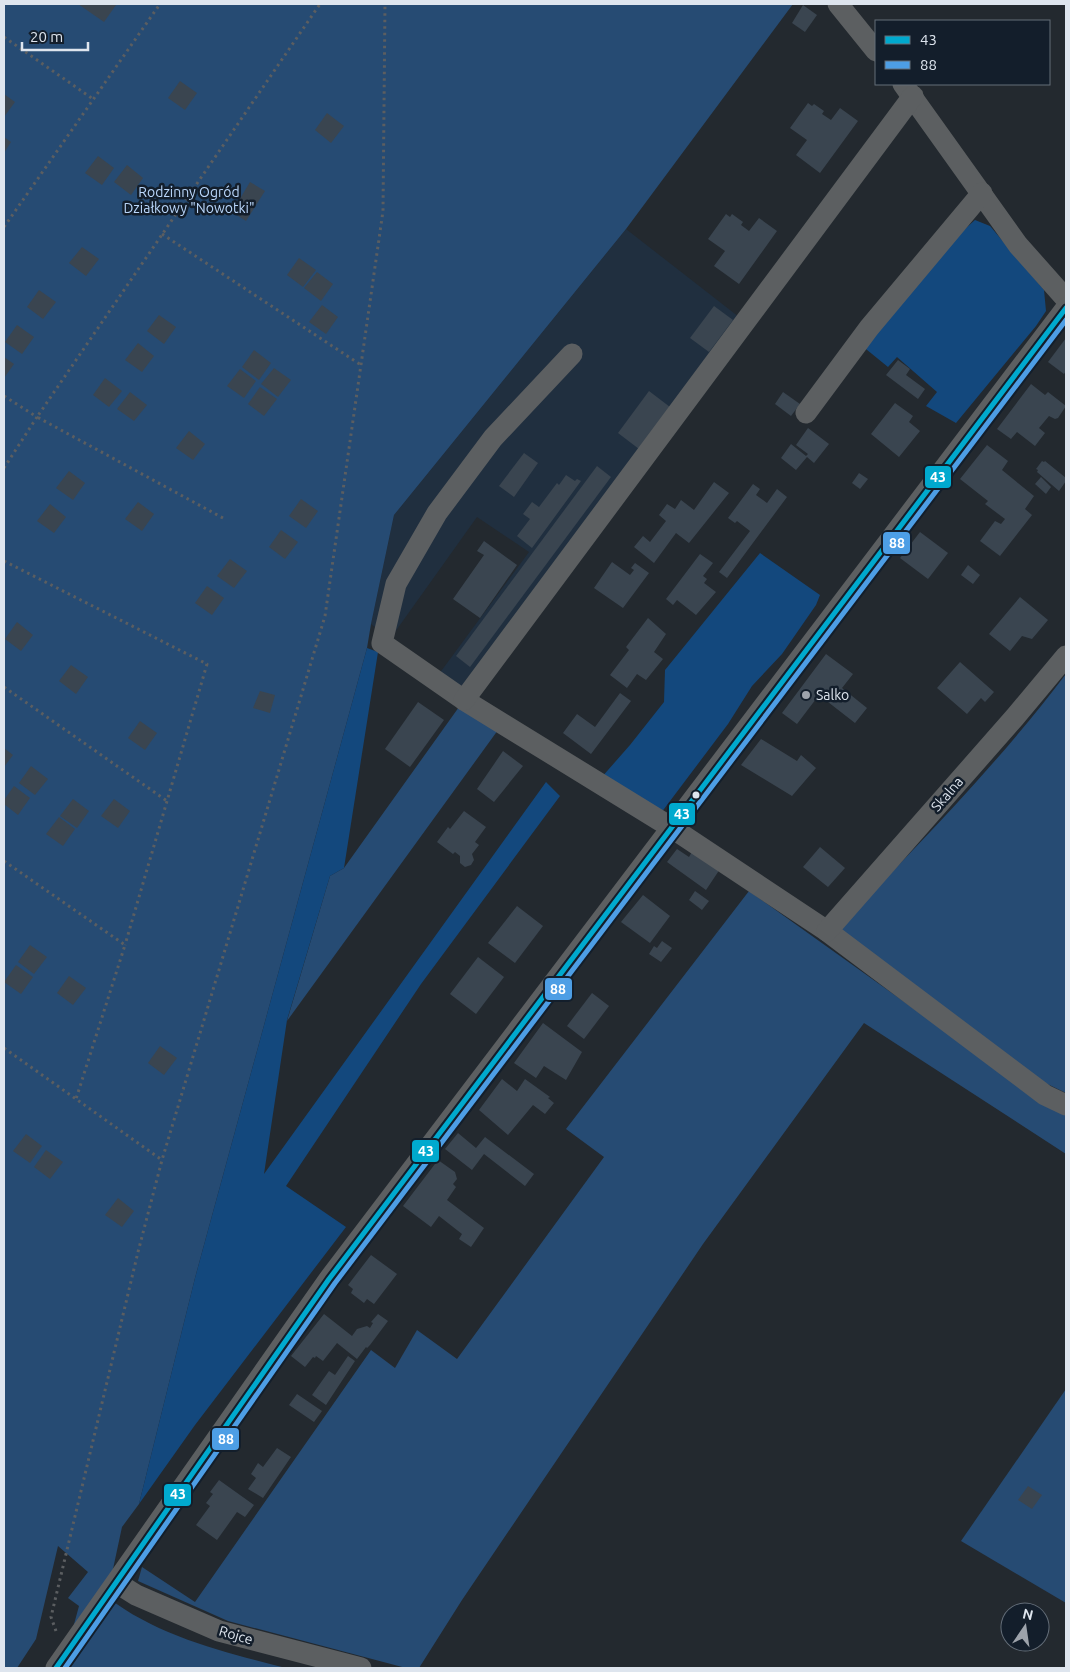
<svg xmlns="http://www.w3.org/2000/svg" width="1070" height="1672" viewBox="0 0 1070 1672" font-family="Ubuntu,sans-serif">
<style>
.built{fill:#202f3f}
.green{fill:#264b73}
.forest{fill:#13487d}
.building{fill:#3a4550}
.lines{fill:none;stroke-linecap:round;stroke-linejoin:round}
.path{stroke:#5b5e61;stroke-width:3;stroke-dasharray:2.5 4;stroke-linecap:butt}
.minor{stroke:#5c5f61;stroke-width:21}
.bus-1-casing{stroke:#131e2b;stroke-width:9}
.bus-2-casing{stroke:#131e2b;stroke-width:9}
.bus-1{stroke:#00a9ce;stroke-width:5}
.bus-2{stroke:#4d9ee5;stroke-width:5}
.poi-dot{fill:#9da3ab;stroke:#131e2b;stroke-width:2}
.bus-dot{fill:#dee5ee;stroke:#131e2b;stroke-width:2}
.labels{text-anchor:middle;stroke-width:5;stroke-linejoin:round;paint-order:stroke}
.park-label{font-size:14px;fill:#bad7fb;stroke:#131e2b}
.poi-label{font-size:14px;fill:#dee5ee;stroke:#131e2b;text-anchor:start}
.street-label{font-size:14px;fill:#dee5ee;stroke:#131e2b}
.line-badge{stroke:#131e2b;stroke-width:2}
.badge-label{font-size:14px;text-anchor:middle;font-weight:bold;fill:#fff}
</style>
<rect width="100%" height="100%" fill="#23292f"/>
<path class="built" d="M 626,229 L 739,317 L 464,690 L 439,674 L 529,552 L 477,517 L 390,639 L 371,624 L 394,515 Z"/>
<g class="green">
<path d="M 4,4 L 793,4 L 626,229 L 394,515 L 371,624 L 367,648 L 195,1278 L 139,1504 L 122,1527 L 107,1597 C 159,1637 224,1652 286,1668 L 62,1668 L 79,1606 L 68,1598 L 88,1572 L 58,1546 L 36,1639 L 17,1668 L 4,1668 Z"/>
<path d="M 1066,674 L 1066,1093 L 1033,1077 L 837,929 C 916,847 997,765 1066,674 Z"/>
<path d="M 459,707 L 498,730 L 287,1021 L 330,876 L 344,868 Z"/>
<path d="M 749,891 L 1001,1071 L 1066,1113 L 1066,1154 L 864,1023 L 703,1244 L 462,1600 L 419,1668 L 406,1668 L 228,1621 L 138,1581 L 142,1567 L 195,1602 L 371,1350 L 395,1368 L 417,1330 L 457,1359 L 604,1157 L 566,1129 Z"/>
<path d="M 1066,1389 L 1066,1603 L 961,1541 Z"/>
</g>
<g class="forest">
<path d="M 975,220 L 990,226 L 1044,290 L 1046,311 L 1036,326 L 956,423 L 926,406 L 937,392 L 897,357 L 888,367 L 861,345 L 956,237 Z"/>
<path d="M 760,553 L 820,595 L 816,605 L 782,654 L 752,686 L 728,724 L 661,813 L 601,778 L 630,745 L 664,702 L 665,670 Z"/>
<path d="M 367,648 L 378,652 L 344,868 L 330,876 L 287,1020 L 264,1174 L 546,782 L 560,796 L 421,984 L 286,1186 L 346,1227 L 195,1425 L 139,1504 L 195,1278 Z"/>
</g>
<g class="building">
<path d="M 78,4 L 113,4 L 116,5 L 104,22 Z"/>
<path d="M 803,5 L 817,15 L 805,32 L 792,23 Z"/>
<path d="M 180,81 L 197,93 L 185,110 L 168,98 Z"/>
<path d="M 4,94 L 15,102 L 4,117 Z"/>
<path d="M 808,103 L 812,106 L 814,104 L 824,111 L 822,114 L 831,120 L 840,108 L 858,121 L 820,173 L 796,155 L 807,140 L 790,128 Z"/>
<path d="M 327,113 L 344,126 L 331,143 L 315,130 Z"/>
<path d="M 4,137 L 11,142 L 4,153 Z"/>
<path d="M 98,156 L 114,168 L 102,185 L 85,173 Z"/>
<path d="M 127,165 L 143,178 L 131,195 L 114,182 Z"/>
<path d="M 250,182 L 265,191 L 246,221 L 232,212 Z"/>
<path d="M 726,214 L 730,217 L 732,214 L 743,222 L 741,225 L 749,231 L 759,218 L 777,231 L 739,284 L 714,266 L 725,251 L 708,239 Z"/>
<path d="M 82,247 L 99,259 L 86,276 L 69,263 Z"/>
<path d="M 299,258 L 316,270 L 303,287 L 287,275 Z"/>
<path d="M 317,272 L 333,284 L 321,301 L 304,288 Z"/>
<path d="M 39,290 L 56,302 L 43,319 L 27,307 Z"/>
<path d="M 322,305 L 338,317 L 326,334 L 309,322 Z"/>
<path d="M 714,306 L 733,320 L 709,352 L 690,338 Z"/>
<path d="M 159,315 L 176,327 L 164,344 L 147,331 Z"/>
<path d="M 17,325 L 34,337 L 22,354 L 5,342 Z"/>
<path d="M 1066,338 L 1066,371 L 1064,374 L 1048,362 Z"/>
<path d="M 138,343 L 154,356 L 142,372 L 125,360 Z"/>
<path d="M 254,350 L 271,363 L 259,380 L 242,367 Z"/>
<path d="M 4,357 L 14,364 L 4,378 Z"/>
<path d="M 898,360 L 910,369 L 906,375 L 925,389 L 918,399 L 886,375 Z"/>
<path d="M 274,368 L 291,380 L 278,397 L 261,384 Z"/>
<path d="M 240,369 L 256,381 L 244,398 L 227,386 Z"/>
<path d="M 105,378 L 122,391 L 109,407 L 93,395 Z"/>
<path d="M 1031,384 L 1045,395 L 1048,392 L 1066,406 L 1058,418 L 1055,419 L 1049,416 L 1039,428 L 1045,433 L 1035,446 L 1017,432 L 1011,439 L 997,429 Z"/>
<path d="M 260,387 L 277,399 L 264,416 L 248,404 Z"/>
<path d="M 649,391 L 670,407 L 639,449 L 618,433 Z"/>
<path d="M 130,392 L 147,405 L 134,421 L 117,409 Z"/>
<path d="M 783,392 L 800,404 L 791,416 L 775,404 Z"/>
<path d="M 895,403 L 913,416 L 909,422 L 920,431 L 899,457 L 871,434 Z"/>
<path d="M 808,428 L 829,444 L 814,463 L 807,457 L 796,470 L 781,458 L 791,444 L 806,456 L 808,454 L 796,445 Z"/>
<path d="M 189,431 L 205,444 L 193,460 L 176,448 Z"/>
<path d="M 987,445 L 1008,461 L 1002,470 L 1034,496 L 1025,509 L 1032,515 L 1000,556 L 980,541 L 995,521 L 1001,524 L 1005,519 L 985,504 L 988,501 L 960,479 Z"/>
<path d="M 524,453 L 538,463 L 514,497 L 499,486 Z"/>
<path d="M 1042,461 L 1044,462 L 1045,461 L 1066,478 L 1066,481 L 1059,491 L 1037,472 L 1038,470 L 1036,469 Z"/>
<path d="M 597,466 L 611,477 L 470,667 L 456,656 Z"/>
<path d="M 69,471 L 85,483 L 73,500 L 56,488 Z"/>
<path d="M 859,473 L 868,479 L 860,489 L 852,483 Z"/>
<path d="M 566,475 L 575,481 L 577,479 L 581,481 L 532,548 L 517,536 L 530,519 L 523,514 L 532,502 L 539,507 L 557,483 L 559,485 Z"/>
<path d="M 1041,477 L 1051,487 L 1046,494 L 1035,484 Z"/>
<path d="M 714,482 L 729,493 L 689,543 L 676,533 L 654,563 L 634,547 L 643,536 L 650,542 L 666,521 L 659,515 L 667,504 L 675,509 L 681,500 L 694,510 Z"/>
<path d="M 753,484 L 760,489 L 756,495 L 767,503 L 777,489 L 787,497 L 727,578 L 719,572 L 750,531 L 737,521 L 735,523 L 728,518 Z"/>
<path d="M 301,499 L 318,511 L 306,528 L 289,516 Z"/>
<path d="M 138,502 L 154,514 L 142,531 L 125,519 Z"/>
<path d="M 50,504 L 66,517 L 54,533 L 37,521 Z"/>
<path d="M 281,530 L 298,542 L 285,559 L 269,547 Z"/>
<path d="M 920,532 L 948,553 L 928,579 L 900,558 Z"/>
<path d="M 484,541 L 517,565 L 480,618 L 453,599 L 484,555 L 477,551 Z"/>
<path d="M 700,554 L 713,563 L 703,576 L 707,579 L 704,583 L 716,592 L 696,615 L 677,600 L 673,605 L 666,599 Z"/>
<path d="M 230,559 L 247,571 L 234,588 L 217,576 Z"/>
<path d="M 612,562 L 630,575 L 634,570 L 631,568 L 635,563 L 649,573 L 623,608 L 594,588 Z"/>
<path d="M 968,565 L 980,575 L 973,584 L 961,575 Z"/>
<path d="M 207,586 L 224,598 L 212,615 L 195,603 Z"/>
<path d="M 1020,597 L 1048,620 L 1032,639 L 1022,636 L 1010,651 L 989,634 Z"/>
<path d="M 648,618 L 666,634 L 654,652 L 663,659 L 646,680 L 637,674 L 627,688 L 610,675 L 629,650 L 626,647 Z"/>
<path d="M 17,622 L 33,635 L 21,651 L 5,639 Z"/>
<path d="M 826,654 L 853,674 L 842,688 L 867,708 L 855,723 L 819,695 L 797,724 L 782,713 Z"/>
<path d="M 960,662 L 994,692 L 985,702 L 981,698 L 967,714 L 937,688 Z"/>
<path d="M 71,665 L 88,677 L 76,694 L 59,681 Z"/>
<path d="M 260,691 L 275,695 L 270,713 L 253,708 Z"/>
<path d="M 620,693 L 631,701 L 591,754 L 563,733 L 577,714 L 595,727 Z"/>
<path d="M 418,702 L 444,720 L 410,767 L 385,749 Z"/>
<path d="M 140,721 L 157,733 L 145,750 L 128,738 Z"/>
<path d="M 761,739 L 797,761 L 801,755 L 816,768 L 792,796 L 741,765 Z"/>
<path d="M 4,748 L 13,755 L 4,767 Z"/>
<path d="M 503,751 L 523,766 L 494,802 L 477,789 Z"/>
<path d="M 31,766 L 48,779 L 35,795 L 19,783 Z"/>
<path d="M 14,786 L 30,798 L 18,815 L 4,804 L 4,800 Z"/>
<path d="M 73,799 L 89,811 L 77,828 L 60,816 Z"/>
<path d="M 114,799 L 130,811 L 118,828 L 101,816 Z"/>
<path d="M 464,811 L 486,827 L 475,842 L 479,845 L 472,854 L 474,860 L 471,865 L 465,867 L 460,863 L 460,856 L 455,852 L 453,854 L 437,842 L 448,827 L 450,829 Z"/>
<path d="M 59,817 L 75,829 L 63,846 L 46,834 Z"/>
<path d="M 820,847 L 845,868 L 828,887 L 803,867 Z"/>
<path d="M 677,849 L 689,857 L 693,850 L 720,869 L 706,890 L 667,862 Z"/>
<path d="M 695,891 L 709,901 L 702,910 L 689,900 Z"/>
<path d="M 643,895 L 670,916 L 650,943 L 621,922 Z"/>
<path d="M 517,906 L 543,926 L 515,963 L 488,943 Z"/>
<path d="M 662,941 L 672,948 L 661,962 L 649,954 L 654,946 L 657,948 Z"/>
<path d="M 30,945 L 47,957 L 34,974 L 18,962 Z"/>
<path d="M 478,957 L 504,977 L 476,1014 L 450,994 Z"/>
<path d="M 16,965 L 33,977 L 21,994 L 4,982 Z"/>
<path d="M 69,976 L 86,988 L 73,1005 L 57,993 Z"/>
<path d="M 592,993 L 609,1006 L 584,1039 L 567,1026 Z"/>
<path d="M 543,1023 L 582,1052 L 566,1080 L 544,1066 L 536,1078 L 514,1063 Z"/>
<path d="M 160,1046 L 177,1058 L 164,1075 L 148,1063 Z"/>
<path d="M 502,1079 L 517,1091 L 525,1079 L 550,1097 L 548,1098 L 554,1103 L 545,1114 L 533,1105 L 508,1135 L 479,1110 Z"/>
<path d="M 458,1133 L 476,1148 L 485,1137 L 534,1174 L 525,1186 L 484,1154 L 472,1170 L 445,1149 Z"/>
<path d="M 26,1134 L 42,1146 L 30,1163 L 13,1151 Z"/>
<path d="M 46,1150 L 63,1162 L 50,1179 L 34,1167 Z"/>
<path d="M 438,1160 L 455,1172 L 457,1179 L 453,1184 L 456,1187 L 447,1200 L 484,1228 L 471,1247 L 459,1239 L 462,1234 L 439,1216 L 431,1227 L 403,1206 Z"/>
<path d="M 118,1198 L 134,1211 L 122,1227 L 105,1215 Z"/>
<path d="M 371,1255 L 397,1274 L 374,1304 L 367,1299 L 364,1303 L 351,1293 L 353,1289 L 348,1285 Z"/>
<path d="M 324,1314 L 352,1336 L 357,1329 L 367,1326 L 370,1328 L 373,1323 L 371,1322 L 378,1314 L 388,1321 L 370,1345 L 367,1348 L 366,1347 L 357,1359 L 337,1343 L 323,1361 L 316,1356 L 315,1358 L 313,1357 L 305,1367 L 291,1356 Z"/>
<path d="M 348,1356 L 355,1361 L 326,1405 L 312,1395 L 329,1371 L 335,1375 Z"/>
<path d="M 297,1394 L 322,1411 L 314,1422 L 289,1405 Z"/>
<path d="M 277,1448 L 291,1457 L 263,1498 L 248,1489 L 256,1478 L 251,1474 L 258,1463 L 263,1467 Z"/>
<path d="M 219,1480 L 254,1505 L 245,1517 L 237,1512 L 217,1540 L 196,1525 L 210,1506 L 206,1503 L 213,1494 L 210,1492 Z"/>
<path d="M 1028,1486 L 1042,1495 L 1032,1509 L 1018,1500 Z"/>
</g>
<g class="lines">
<g class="path">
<path d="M 4,37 L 93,99"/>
<path d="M 4,227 L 160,4"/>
<path d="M 162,234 L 361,365"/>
<path d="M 4,396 L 37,417 L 4,468"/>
<path d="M 223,518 L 37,417 L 320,4"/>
<path d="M 4,561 L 207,664 L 125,945"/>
<path d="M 4,687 L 167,801"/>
<path d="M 4,861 L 125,945 L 76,1099"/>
<path d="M 4,1048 L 162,1160"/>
<path d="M 56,1631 L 51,1617 L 138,1252 L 162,1160 L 325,616 L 383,211 L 385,4"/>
</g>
<g class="minor">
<path d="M 838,4 L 876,51"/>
<path d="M 903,84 L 1018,245 L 1066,299"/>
<path d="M 572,354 L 493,438 L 437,513 L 396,584 L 382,643 L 464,700 L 672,828 L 827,931 L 1045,1095 L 1066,1105"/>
<path d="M 806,413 L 869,328 L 982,193"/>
<path d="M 464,700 L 913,96"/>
<path d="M 827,931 L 1015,717 L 1066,656"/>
<path d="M 117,1583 L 136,1595 L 219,1631 L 361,1668"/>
<path d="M 56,1668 L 329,1279 L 1066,308"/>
</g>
<g class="bus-1-casing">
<path id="bus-1" d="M 56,1668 L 329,1279 L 1066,308"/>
</g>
<g class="bus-2-casing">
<path id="bus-2" d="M 65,1668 L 335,1283 L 1066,320"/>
</g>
<use href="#bus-1" class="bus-1"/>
<use href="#bus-2" class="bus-2"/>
</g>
<circle class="poi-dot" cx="806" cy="695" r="5"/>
<circle class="bus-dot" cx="696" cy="795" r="4.5"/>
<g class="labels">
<g class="park-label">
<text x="189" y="197">Rodzinny Ogród<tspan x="189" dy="16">Działkowy "Nowotki"</tspan></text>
</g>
<g class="poi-label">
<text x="816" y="700">Salko</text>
</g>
<g class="street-label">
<text transform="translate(947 794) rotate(-49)" y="5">Skalna</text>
<text transform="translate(236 1635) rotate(16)" y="5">Rojce</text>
</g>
</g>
<g class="line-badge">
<rect x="924" y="465" width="28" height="24" rx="5" fill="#00a9ce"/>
<rect x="882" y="531" width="29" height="24" rx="5" fill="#4d9ee5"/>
<rect x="668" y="802" width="28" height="24" rx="5" fill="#00a9ce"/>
<rect x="544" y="977" width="29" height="24" rx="5" fill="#4d9ee5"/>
<rect x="411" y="1139" width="29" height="24" rx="5" fill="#00a9ce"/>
<rect x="211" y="1427" width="29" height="24" rx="5" fill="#4d9ee5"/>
<rect x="163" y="1483" width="29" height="24" rx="5" fill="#00a9ce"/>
</g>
<g class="badge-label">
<text x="938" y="482">43</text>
<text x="897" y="548">88</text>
<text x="682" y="819">43</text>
<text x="558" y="994">88</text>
<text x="426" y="1156">43</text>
<text x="226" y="1444">88</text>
<text x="178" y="1499">43</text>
</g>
<rect width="1070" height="1672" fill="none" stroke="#dee5ee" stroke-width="10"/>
<rect x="875" y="20" width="175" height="65" fill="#131e2b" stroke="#646e79"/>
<rect x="885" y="36" width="25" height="8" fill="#00a9ce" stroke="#646e79"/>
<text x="920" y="45" font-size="15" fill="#dee5ee">43</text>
<rect x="885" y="61" width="25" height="8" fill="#4d9ee5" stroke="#646e79"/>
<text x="920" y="70" font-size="15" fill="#dee5ee">88</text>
<g transform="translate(1025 1627) rotate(13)"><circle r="24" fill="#131e2b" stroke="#646e79"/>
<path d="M0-4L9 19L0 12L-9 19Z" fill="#9da3ab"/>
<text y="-8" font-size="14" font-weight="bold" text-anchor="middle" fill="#dee5ee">N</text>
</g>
<path d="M22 42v8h66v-8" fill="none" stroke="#dee5ee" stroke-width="2.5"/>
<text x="30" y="42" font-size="15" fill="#dee5ee" stroke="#131e2b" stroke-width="4" paint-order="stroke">20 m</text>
</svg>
